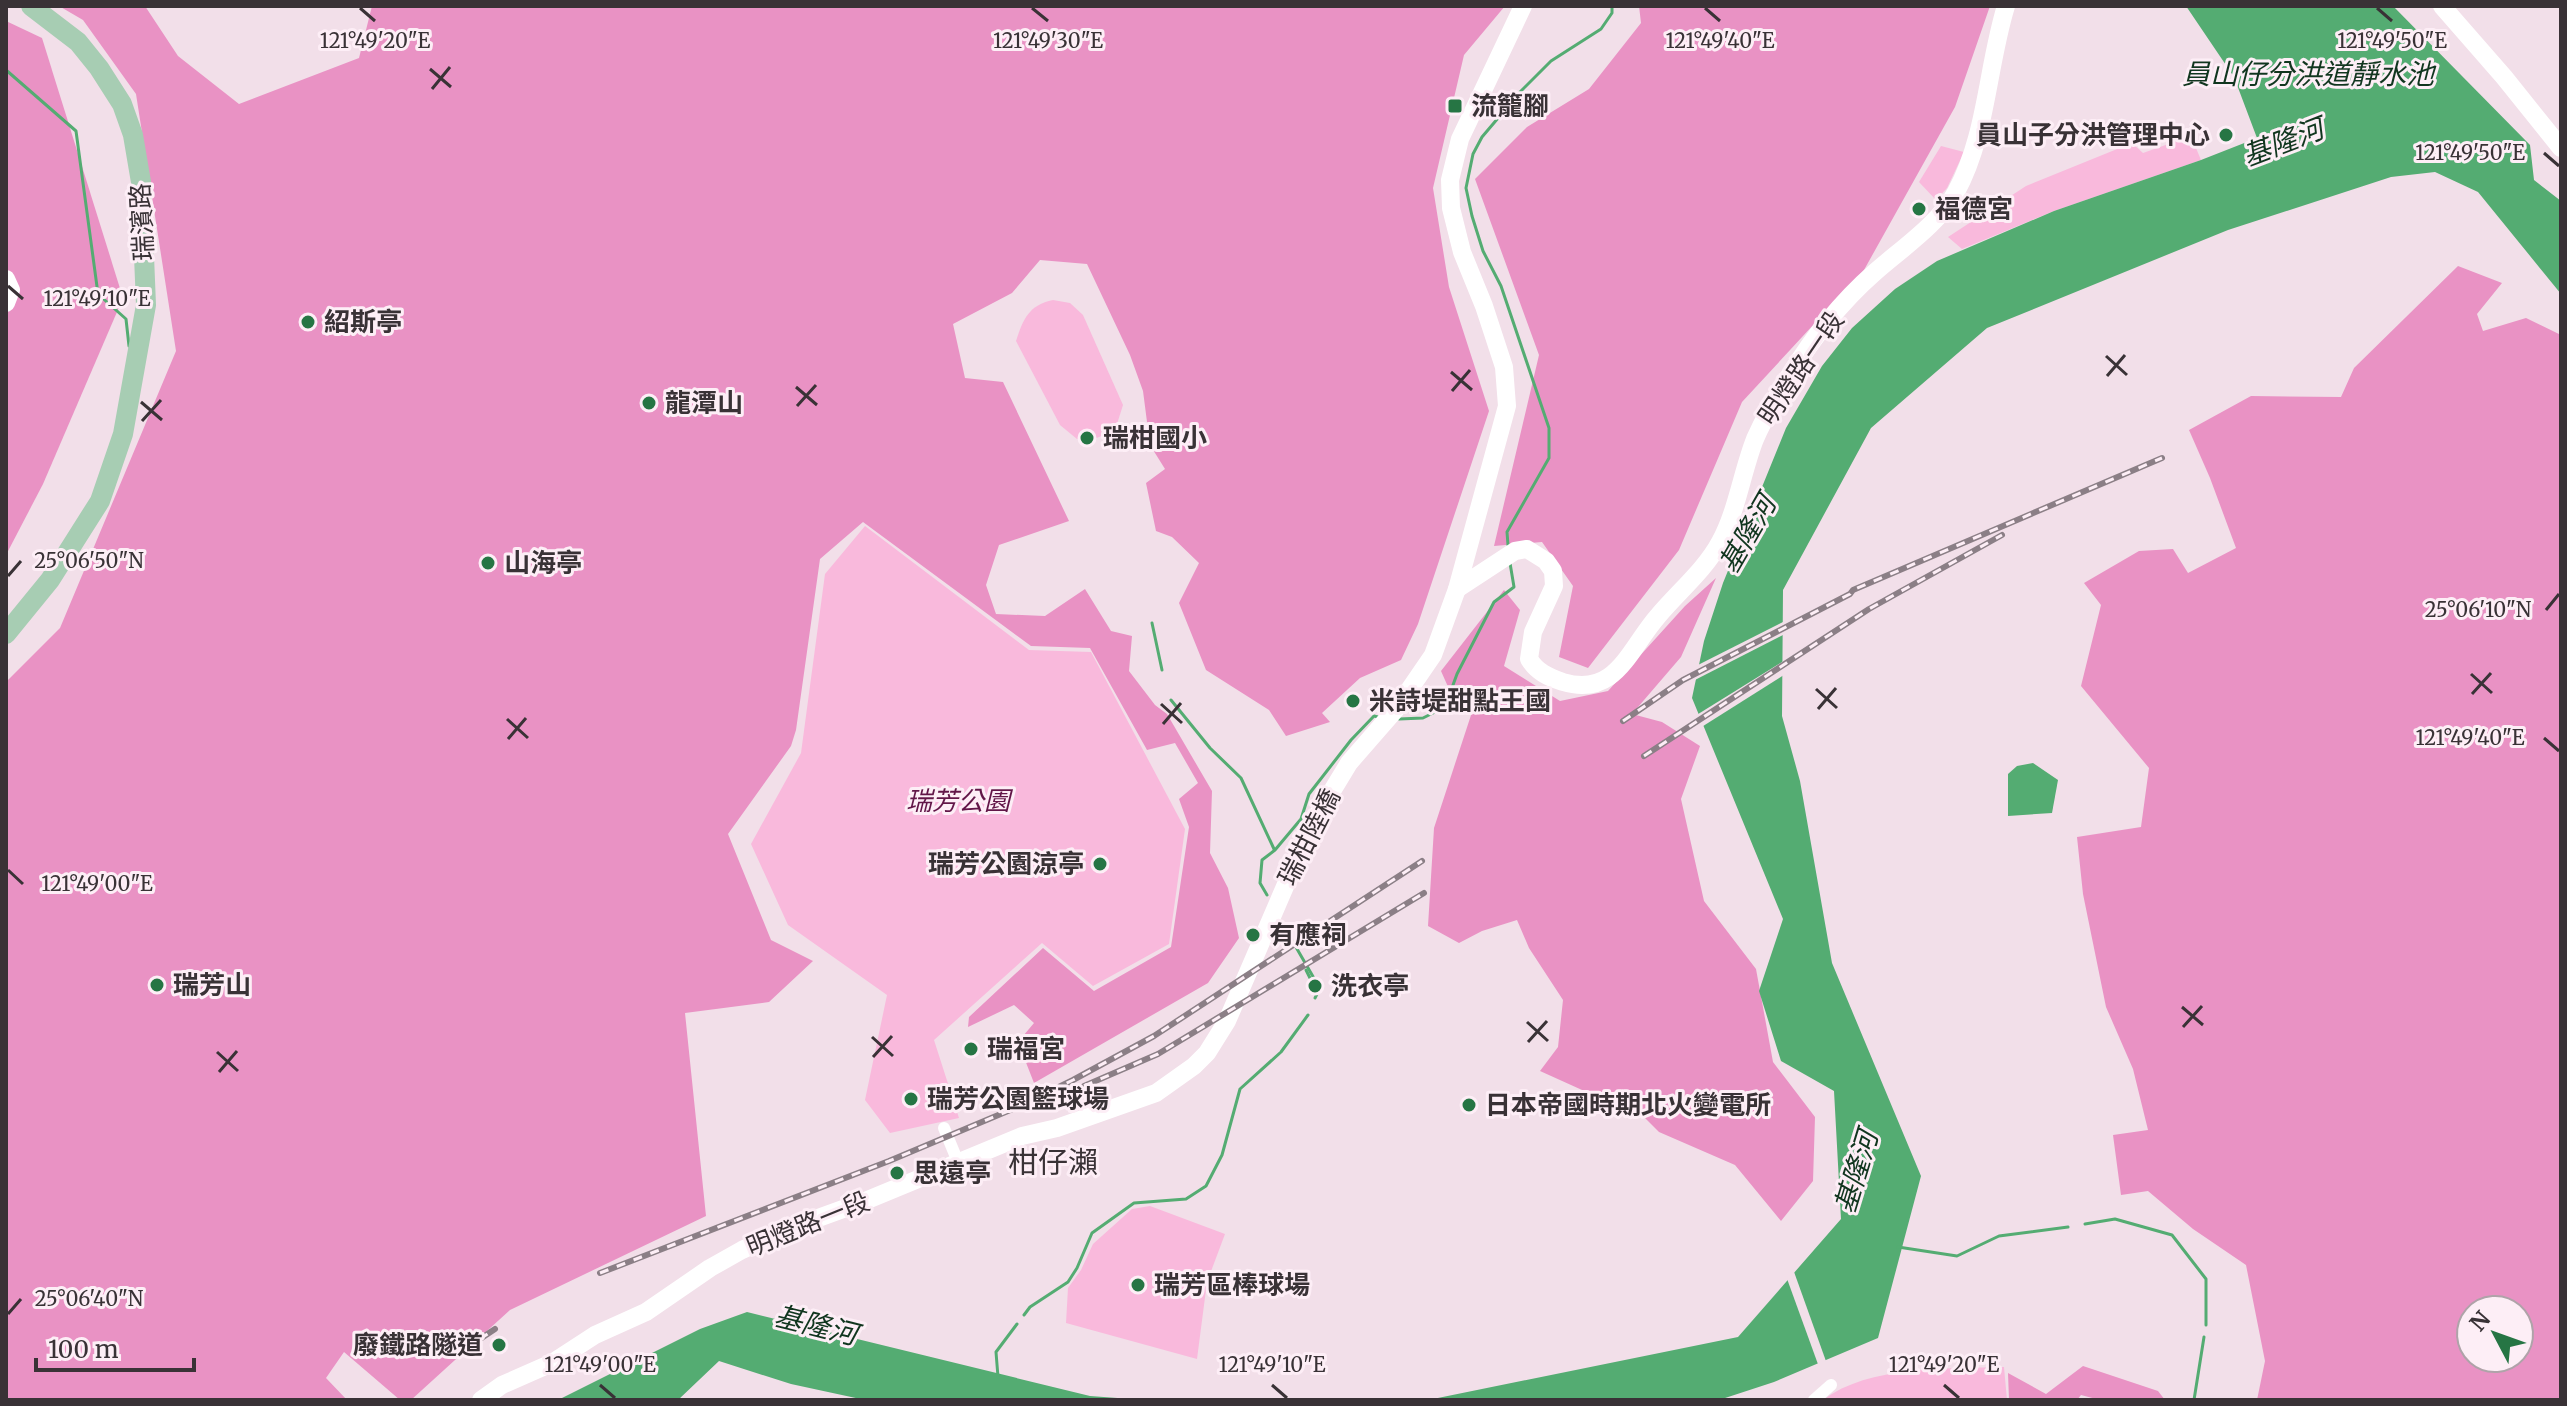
<svg xmlns="http://www.w3.org/2000/svg" width="2567" height="1406" viewBox="0 0 2567 1406" font-family="Merriweather,'Noto Sans TC',serif">
<style>
.green{fill:#f9b9dc}
.forest{fill:#e992c4;fill-rule:evenodd}
.water{fill:#54ac72}
.pier{fill:#f2dfe9}
.lines{fill:none;stroke-linecap:round;stroke-linejoin:round}
.stream{stroke:#54ac72;stroke-width:3}
.street{stroke:#fff;stroke-width:12}
.secondary{stroke:#fff;stroke-width:18}
.primary{stroke:#a7cdb3;stroke-width:20}
.rail-casing{stroke:#8b7f86;stroke-width:6}
.rail{stroke:#fdeef6;stroke-width:3;stroke-dasharray:9;stroke-linecap:butt}
.ticks{fill:none;stroke:#393236;stroke-width:3}
.poi-dot{fill:#267544;stroke:#fdeef6;stroke-width:3}
.labels{text-anchor:middle;stroke-width:6;stroke-linejoin:round;paint-order:stroke}
.poi-label{font-size:26px;font-weight:bold;fill:#393236;stroke:#fdeef6;text-anchor:start}
.street-label{font-size:26px;fill:#393236;stroke:#fdeef6}
.park-label{font-size:26px;font-style:italic;fill:#621648;stroke:#fdeef6}
.water-label{font-size:28px;font-style:italic;fill:#11361f;stroke:#fdeef6}
.quarter-label{font-size:30px;fill:#393236;stroke:#fdeef6}
.ticks-label{font-size:20px;text-anchor:middle;fill:#393236;stroke:#fdeef6;stroke-width:6;stroke-linejoin:round;paint-order:stroke}
</style>
<rect width="100%" height="100%" fill="#f2dfe9"/>
<g class="green">
<path d="M 2191,136 L 2201,160 L 2054,211 L 1962,249 L 1948,237 L 2026,186 L 2132,143 L 2143,153 Z"/>
<path d="M 1941,146 L 1964,152 L 1947,188 L 1936,200 L 1919,182 Z"/>
<path d="M 1053,300 L 1070,303 L 1083,315 L 1123,405 L 1117,424 L 1106,434 L 1092,440 L 1077,439 L 1060,425 L 1016,341 C 1023,319 1029,305 1053,300 Z"/>
<path d="M 865,526 L 1029,650 L 1091,652 L 1185,829 L 1169,944 L 1093,986 L 1042,943 L 934,1040 L 959,1118 L 890,1133 L 865,1100 L 887,995 L 788,925 L 751,844 L 801,753 L 825,574 Z"/>
<path d="M 1150,1206 L 1225,1234 L 1207,1282 L 1197,1359 L 1066,1323 L 1068,1288 L 1081,1270 L 1093,1244 L 1132,1209 Z"/>
<path d="M 2004,1367 L 2007,1400 L 1823,1400 C 1869,1365 1948,1369 2004,1367 Z"/>
</g>
<g class="forest">
<path d="M 59,6 L 145,6 L 178,56 L 239,104 L 359,58 L 372,6 L 1505,6 L 1464,55 L 1433,188 L 1449,287 L 1489,411 L 1418,624 L 1401,660 L 1360,678 L 1322,713 L 1330,722 L 1286,736 L 1269,710 L 1206,670 L 1179,603 L 1199,563 L 1172,537 L 1156,531 L 1146,483 L 1165,469 L 1150,445 L 1143,391 L 1130,355 L 1087,264 L 1040,260 L 1012,293 L 953,324 L 965,378 L 1003,382 L 1069,521 L 999,545 L 986,585 L 996,614 L 1045,616 L 1085,589 L 1111,631 L 1132,636 L 1129,671 L 1155,705 L 1167,714 L 1212,791 L 1210,853 L 1228,888 L 1239,938 L 1208,983 L 1034,1083 L 1018,1042 L 1034,1023 L 1014,1005 L 968,1027 L 969,1017 L 1043,948 L 1094,991 L 1171,947 L 1189,827 L 1179,799 L 1198,783 L 1175,743 L 1147,750 L 1090,648 L 1031,646 L 863,522 L 820,559 L 796,730 L 791,746 L 728,834 L 771,940 L 813,961 L 769,1002 L 685,1013 L 706,1216 L 510,1310 L 411,1400 L 400,1400 L 344,1352 L 326,1378 L 347,1400 L 6,1400 L 6,682 L 60,628 L 176,351 L 136,94 L 83,20 Z"/>
<path d="M 1639,6 L 1990,6 L 1955,107 L 1864,270 L 1742,402 L 1679,550 L 1588,668 L 1559,657 L 1573,586 L 1542,542 L 1494,546 L 1539,355 L 1475,179 L 1527,127 L 1589,89 L 1641,23 Z"/>
<path d="M 6,21 L 42,38 L 123,298 L 43,484 L 6,555 Z"/>
<path d="M 2458,266 L 2502,283 L 2477,314 L 2483,331 L 2526,318 L 2561,335 L 2561,1400 L 2257,1400 L 2265,1361 L 2246,1265 L 2193,1229 L 2148,1191 L 2121,1195 L 2113,1135 L 2148,1130 L 2133,1069 L 2106,1007 L 2083,894 L 2077,837 L 2141,827 L 2149,768 L 2081,686 L 2101,605 L 2084,583 L 2139,551 L 2173,549 L 2188,573 L 2236,548 L 2210,478 L 2189,430 L 2251,396 L 2341,397 L 2354,368 ZM 2519,1310 L 2519,1358 L 2471,1358 L 2471,1310 Z"/>
<path d="M 1716,578 L 1681,657 L 1632,714 L 1662,722 L 1700,746 L 1681,799 L 1704,901 L 1756,969 L 1773,1062 L 1815,1117 L 1813,1181 L 1781,1221 L 1735,1165 L 1659,1132 L 1617,1090 L 1602,1099 L 1540,1071 L 1558,1047 L 1563,1000 L 1529,948 L 1517,920 L 1482,931 L 1459,943 L 1428,926 L 1434,828 L 1474,706 L 1453,698 L 1441,671 L 1504,590 L 1520,610 L 1504,666 L 1560,701 L 1608,691 L 1685,606 Z"/>
<path d="M 2083,1366 L 2158,1391 L 2165,1400 L 2100,1400 L 2081,1395 L 2077,1400 L 2009,1400 L 2008,1373 L 2046,1394 Z"/>
</g>
<g class="water">
<path d="M 2186,6 L 2393,6 L 2530,145 L 2534,180 L 2561,201 L 2561,294 L 2478,192 L 2435,172 L 2391,177 L 2228,230 L 1987,328 L 1871,428 L 1783,590 L 1782,716 L 1800,781 L 1832,963 L 1921,1176 L 1878,1338 L 1774,1382 L 1719,1400 L 1428,1400 L 1738,1337 L 1841,1219 L 1834,1091 L 1781,1061 L 1759,991 L 1783,919 L 1692,698 L 1704,641 L 1723,583 L 1786,428 L 1822,366 L 1852,328 L 1895,289 L 1937,261 L 2054,211 L 2201,160 L 2257,138 L 2234,77 Z"/>
<path d="M 2033,763 L 2058,780 L 2052,813 L 2008,816 L 2008,774 L 2017,766 Z"/>
<path d="M 747,1312 L 1090,1396 L 1145,1400 L 865,1400 L 791,1384 L 719,1361 L 678,1400 L 558,1400 L 700,1329 Z"/>
</g>
<g class="pier">
<path d="M 1787,620 L 1787,633 L 1691,682 L 1694,667 Z"/>
<path d="M 1787,659 L 1787,673 L 1700,728 L 1695,716 Z"/>
<path d="M 1793,1269 L 1827,1364 L 1819,1367 L 1786,1276 Z"/>
</g>
<g class="lines">
<g class="stream">
<path d="M 6,70 L 76,131 L 98,294 L 126,319 L 129,346"/>
<path d="M 1508,545 L 1507,532 L 1549,458 L 1549,428 L 1501,286 L 1483,251 L 1472,216 L 1466,188 L 1473,154 L 1482,137 L 1521,91 L 1551,61 L 1601,29 L 1612,13 L 1612,6"/>
<path d="M 1152,623 L 1162,670"/>
<path d="M 1171,700 L 1210,748 L 1241,778 L 1274,849"/>
<path d="M 1399,719 L 1423,718 L 1445,707 L 1457,674 L 1494,602 L 1514,587 L 1510,563"/>
<path d="M 1267,895 L 1260,883 L 1262,860 L 1275,850 L 1301,819 L 1309,794 L 1351,740 L 1374,716 L 1378,717"/>
<path d="M 1282,923 L 1315,980"/>
<path d="M 1306,970 L 1312,982"/>
<path d="M 1315,998 L 1319,990"/>
<path d="M 2085,1224 L 2115,1219 L 2172,1235 L 2206,1279 L 2206,1325"/>
<path d="M 1898,1247 L 1957,1256 L 1999,1236 L 2068,1227"/>
<path d="M 1024,1315 L 1030,1307 L 1068,1282 L 1077,1268 L 1092,1233 L 1134,1203 L 1186,1199 L 1206,1186 L 1222,1155 L 1240,1089 L 1281,1052 L 1308,1015"/>
<path d="M 998,1377 L 996,1352 L 1017,1324"/>
<path d="M 2194,1400 L 2204,1337"/>
</g>
<g class="street">
<path d="M 944,1128 L 958,1162"/>
<path d="M 1814,1400 L 1831,1385"/>
</g>
<g class="secondary">
<path d="M 2442,6 L 2504,77 L 2561,148"/>
<path d="M 6,279 L 11,290 L 6,303"/>
<path d="M 1457,589 L 1515,551 L 1527,549 L 1546,561 L 1553,571 L 1554,586 L 1533,632 L 1529,659 C 1537,672 1548,677 1563,682 C 1616,698 1629,649 1658,616 C 1678,592 1705,570 1720,542 C 1737,511 1742,472 1755,439 C 1771,403 1803,351 1828,321 C 1842,304 1858,287 1874,273 C 1901,249 1939,224 1956,192 C 1987,135 1987,68 2006,6"/>
<path d="M 481,1400 L 502,1385 L 552,1363 L 595,1335 L 646,1312 L 710,1268 L 742,1250 L 788,1229 L 865,1201 L 1022,1136 L 1057,1128 L 1156,1093 L 1194,1066 L 1207,1053 L 1227,1021 L 1312,824 L 1349,763 L 1396,709 L 1433,655 L 1457,589 L 1507,406 L 1504,367 L 1484,306 L 1462,252 L 1451,208 L 1450,180 L 1460,139 L 1523,6"/>
</g>
<path class="primary" d="M 6,634 L 50,580 L 100,501 L 123,434 L 146,305 L 141,182 L 133,135 L 122,104 L 99,68 L 78,42 L 31,6"/>
<g class="rail-casing">
<g id="rail">
<path d="M 1623,721 L 1683,680 L 1850,594 L 1853,590 L 2162,458"/>
<path d="M 1644,756 L 1869,609 L 2002,535"/>
<path d="M 1084,1086 L 1158,1054 L 1424,893"/>
<path d="M 600,1273 L 889,1161 L 1020,1106 L 1073,1080 L 1154,1036 L 1422,861"/>
<path d="M 480,1339 L 495,1329"/>
</g>
</g>
<use href="#rail" class="rail"/>
</g>
<path class="ticks" d="M 360,8 L 375,21M 1032,8 L 1048,21M 1705,8 L 1720,21M 2377,8 L 2392,21M 430,69 L 451,87M 432,89 L 450,67M 2544,153 L 2559,166M 8,286 L 23,299M 2106,356 L 2127,375M 1451,372 L 1472,390M 2107,376 L 2125,355M 796,387 L 817,405M 1452,391 L 1470,370M 141,402 L 162,420M 797,406 L 816,385M 142,421 L 161,400M 8,576 L 21,561M 2546,610 L 2559,594M 2471,674 L 2492,693M 1816,689 L 1837,708M 2472,694 L 2491,673M 1161,704 L 1182,723M 1818,709 L 1836,688M 507,719 L 528,738M 1163,724 L 1181,703M 2544,738 L 2559,751M 508,739 L 526,718M 8,870 L 23,884M 2182,1007 L 2203,1025M 1527,1022 L 1548,1041M 2183,1027 L 2202,1006M 872,1037 L 893,1056M 1528,1042 L 1547,1021M 217,1052 L 238,1071M 873,1057 L 892,1036M 219,1072 L 237,1051M 8,1314 L 21,1299M 600,1385 L 615,1398M 1272,1385 L 1287,1398M 1944,1385 L 1959,1398"/>
<g class="poi-dot">
<rect x="1447" y="98" width="16" height="16" rx="4"/>
<circle cx="2226" cy="135" r="8"/>
<circle cx="1919" cy="209" r="8"/>
<circle cx="308" cy="322" r="8"/>
<circle cx="649" cy="403" r="8"/>
<circle cx="1087" cy="438" r="8"/>
<circle cx="488" cy="563" r="8"/>
<circle cx="1353" cy="701" r="8"/>
<circle cx="1100" cy="864" r="8"/>
<circle cx="1253" cy="935" r="8"/>
<circle cx="157" cy="985" r="8"/>
<circle cx="1315" cy="986" r="8"/>
<circle cx="971" cy="1049" r="8"/>
<circle cx="911" cy="1099" r="8"/>
<circle cx="1469" cy="1105" r="8"/>
<circle cx="897" cy="1173" r="8"/>
<circle cx="1138" cy="1285" r="8"/>
<circle cx="499" cy="1345" r="8"/>
</g>
<g class="labels">
<g class="poi-label">
<text x="1471" y="115">流籠腳</text>
<text x="2210" y="144" text-anchor="end">員山子分洪管理中心</text>
<text x="1935" y="218">福德宮</text>
<text x="324" y="331">紹斯亭</text>
<text x="665" y="412">龍潭山</text>
<text x="1103" y="447">瑞柑國小</text>
<text x="504" y="572">山海亭</text>
<text x="1369" y="710">米詩堤甜點王國</text>
<text x="1084" y="873" text-anchor="end">瑞芳公園涼亭</text>
<text x="1269" y="944">有應祠</text>
<text x="173" y="994">瑞芳山</text>
<text x="1331" y="995">洗衣亭</text>
<text x="987" y="1058">瑞福宮</text>
<text x="927" y="1108">瑞芳公園籃球場</text>
<text x="1485" y="1114">日本帝國時期北火變電所</text>
<text x="913" y="1182">思遠亭</text>
<text x="1154" y="1294">瑞芳區棒球場</text>
<text x="483" y="1354" text-anchor="end">廢鐵路隧道</text>
</g>
<g class="street-label">
<text transform="translate(142 222) rotate(-93)" y="9">瑞濱路</text>
<text transform="translate(1801 368) rotate(-56)" y="9">明燈路一段</text>
<text transform="translate(1309 837) rotate(-63)" y="9">瑞柑陸橋</text>
<text transform="translate(808 1224) rotate(-22)" y="9">明燈路一段</text>
</g>
<g class="park-label">
<text x="958" y="810">瑞芳公園</text>
</g>
<g class="water-label">
<text x="2308" y="84">員山仔分洪道靜水池</text>
<text transform="translate(2283 142) rotate(-21)" y="10">基隆河</text>
<text transform="translate(1747 534) rotate(-60)" y="10">基隆河</text>
<text transform="translate(1856 1172) rotate(-73)" y="10">基隆河</text>
<text transform="translate(816 1325) rotate(14)" y="10">基隆河</text>
</g>
<g class="quarter-label">
<text x="1053" y="1173">柑仔瀨</text>
</g>
</g>
<g class="ticks-label">
<text x="375" y="48">121°49'20"E</text>
<text x="1048" y="48">121°49'30"E</text>
<text x="1720" y="48">121°49'40"E</text>
<text x="2392" y="48">121°49'50"E</text>
<text x="2470" y="160">121°49'50"E</text>
<text x="97" y="306">121°49'10"E</text>
<text x="89" y="568">25°06'50"N</text>
<text x="2478" y="617">25°06'10"N</text>
<text x="2470" y="745">121°49'40"E</text>
<text x="97" y="891">121°49'00"E</text>
<text x="89" y="1306">25°06'40"N</text>
<text x="600" y="1372">121°49'00"E</text>
<text x="1272" y="1372">121°49'10"E</text>
<text x="1944" y="1372">121°49'20"E</text>
</g>
<rect width="2567" height="1406" fill="none" stroke="#393236" stroke-width="16"/>
<g transform="translate(2495 1334) rotate(311)"><circle r="38" fill="#fdeef6" stroke="#afa3a9" stroke-width="2"/>
<path d="M0-6L14 30L0 20L-14 30Z" fill="#267544"/>
<text y="-12" font-size="22" font-weight="bold" text-anchor="middle" fill="#393236">N</text>
</g>
<path d="M36 1358v12h158v-12" fill="none" stroke="#393236" stroke-width="4"/>
<text x="48" y="1358" font-size="24" fill="#393236" stroke="#fdeef6" stroke-width="6" paint-order="stroke">100 m</text>
</svg>
